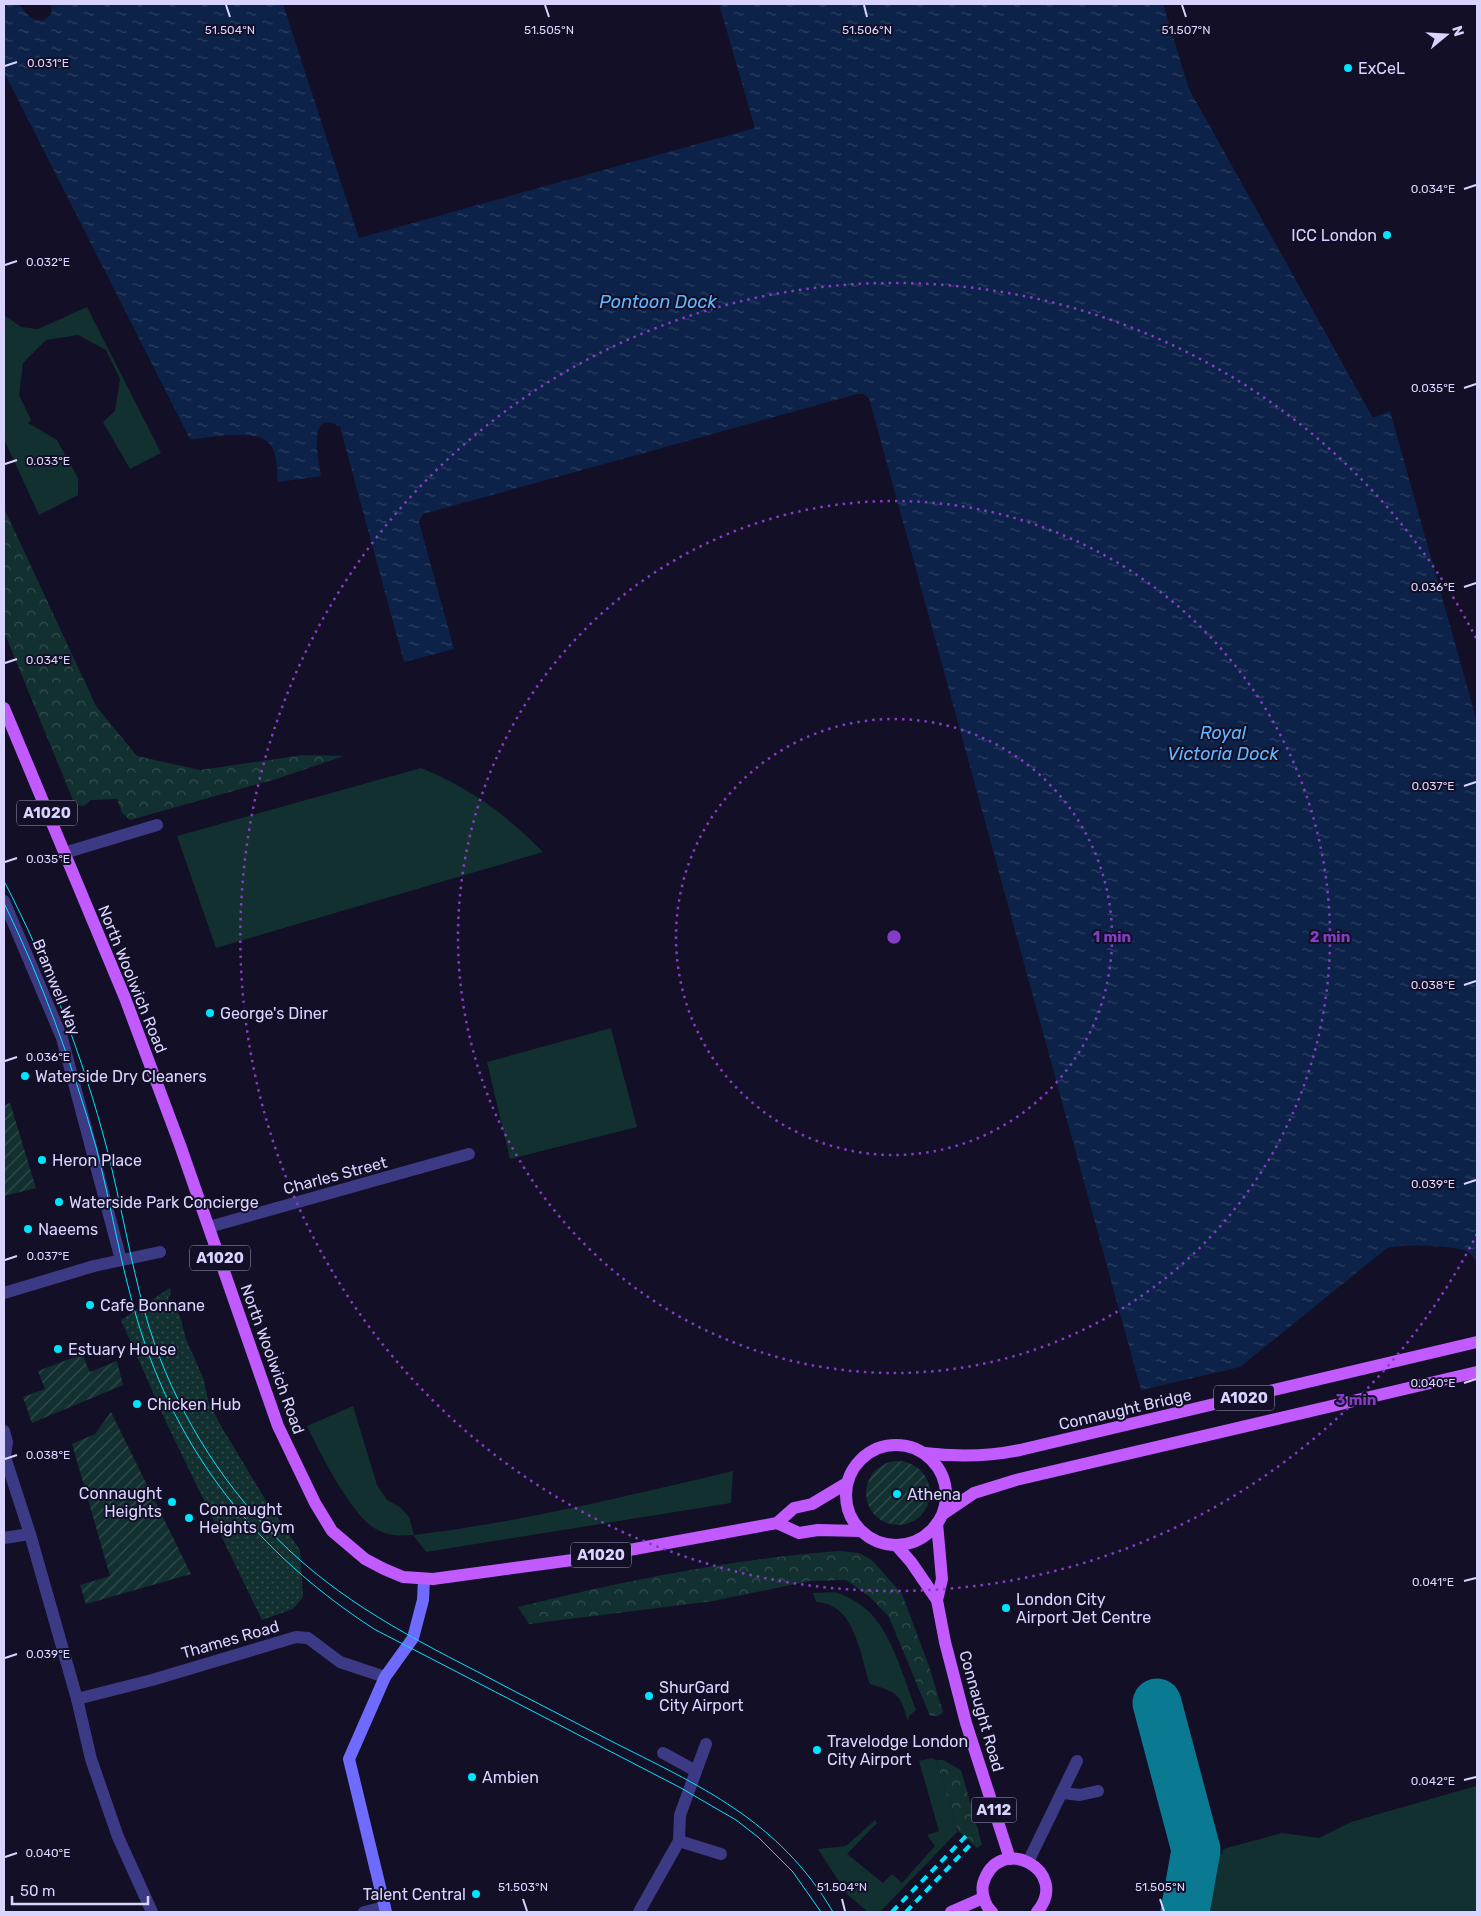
<svg xmlns="http://www.w3.org/2000/svg" width="1481" height="1916" viewBox="0 0 1481 1916" font-family="Rubik,sans-serif">
<style>
.grass{fill:#12302f}
.forest{fill:url(#forest-crowns)}
.park{fill:url(#park-dots)}
.garden{fill:url(#garden-furrows)}
.water{fill:url(#water-ripples)}
.lines{fill:none;stroke-linecap:round;stroke-linejoin:round}
.taxiway{stroke:#0a7a92;stroke-width:49}
.street{stroke:#3d3a85;stroke-width:12}
.secondary{stroke:#6f6bff;stroke-width:12}
.primary{stroke:#c25bff;stroke-width:12}
.tram{stroke:#00e5ff;stroke-width:1}
.rail{stroke:#00e5ff;stroke-width:4;stroke-dasharray:8 6;stroke-linecap:butt}
.ticks{fill:none;stroke:#d9d4ff;stroke-width:2}
.ring{fill:none;stroke:#843dc5;stroke-width:2.5;stroke-dasharray:2.5 5}
.poi-dot{fill:#00e5ff;stroke:#130f26;stroke-width:2}
.labels{text-anchor:middle;stroke-width:4;stroke-linejoin:round;paint-order:stroke}
.shield{fill:#130f26;stroke:#9e99be;stroke-width:1}
.shield-label{font-size:15px;font-weight:bold;fill:#d9d4ff}
.poi-label{font-size:16px;fill:#d9d4ff;stroke:#130f26;text-anchor:start}
.street-label{font-size:16px;fill:#d9d4ff;stroke:#130f26}
.water-label{font-size:18px;font-style:italic;fill:#62b6ff;stroke:#130f26}
.ticks-label{font-size:12px;text-anchor:middle;fill:#d9d4ff;stroke:#130f26;stroke-width:4;stroke-linejoin:round;paint-order:stroke}
.centre{fill:#843dc5;stroke:#130f26;stroke-width:2.5}
.ring-label{font-size:15px;text-anchor:middle;font-weight:bold;fill:#843dc5;stroke:#130f26;stroke-width:4;stroke-linejoin:round;paint-order:stroke}
</style>
<defs>
<pattern id="forest-crowns" width="20" height="18" patternUnits="userSpaceOnUse" patternTransform="scale(1.25)"><rect width="20" height="18" fill="#12302f"/><path d="M2 6a3 3 0 1 1 6 0M12 15a3 3 0 1 1 6 0" fill="none" stroke="#344d4e"/></pattern>
<pattern id="park-dots" width="8" height="8" patternUnits="userSpaceOnUse" patternTransform="scale(1.25)"><rect width="8" height="8" fill="#12302f"/><path d="M2 2h.1M6 6h.1" fill="none" stroke="#344d4e" stroke-width="1.8" stroke-linecap="round"/></pattern>
<pattern id="garden-furrows" width="10" height="10" patternUnits="userSpaceOnUse" patternTransform="scale(1.25)"><rect width="10" height="10" fill="#12302f"/><path d="M-1 1l2-2M0 10L10 0M9 11l2-2" fill="none" stroke="#344d4e"/></pattern>
<pattern id="water-ripples" width="26" height="14" patternUnits="userSpaceOnUse" patternTransform="scale(1.25)"><rect width="26" height="14" fill="#0c2248"/><path d="M2 4q2-2 4 0t4 0M15 11q2-2 4 0t4 0" fill="none" stroke="#2f4163"/></pattern>
</defs>
<rect width="100%" height="100%" fill="#130f26"/>
<g class="grass">
<path d="M 87,307 L 161,453 L 130,469 L 103,422 L 115,411 L 120,379 L 106,350 L 78,335 L 46,340 L 23,363 L 19,395 L 31,420 L 28,423 L 57,440 L 78,478 L 78,495 L 39,515 L 4,439 L 4,315 L 21,327 L 38,329 Z"/>
<path d="M 421,768 C 473,790 503,812 543,852 L 216,948 L 177,836 Z"/>
<path d="M 611,1028 L 637,1127 L 510,1159 L 487,1062 Z"/>
<path d="M 353,1406 L 377,1485 L 387,1500 L 400,1507 L 409,1517 L 414,1535 C 521,1522 627,1496 733,1471 L 731,1503 L 426,1552 L 413,1535 C 400,1536 388,1536 376,1529 C 352,1517 319,1451 307,1426 Z"/>
<path d="M 835,1592 C 846,1596 857,1601 866,1609 C 891,1630 904,1679 916,1710 L 909,1716 L 908,1722 C 900,1693 898,1693 870,1684 C 860,1655 855,1603 816,1602 L 813,1593 Z"/>
<path d="M 932,1758 L 936,1760 L 958,1831 L 880,1912 L 868,1912 L 847,1894 L 818,1849 L 846,1846 L 875,1820 L 877,1823 L 847,1854 L 883,1883 L 892,1874 L 902,1883 L 935,1846 L 927,1835 L 939,1831 L 919,1761 Z"/>
<path d="M 1476,1786 L 1477,1912 L 1209,1912 L 1218,1854 L 1222,1854 L 1223,1849 L 1282,1833 L 1319,1838 L 1351,1822 Z"/>
</g>
<g class="forest">
<path d="M 4,508 L 96,706 L 137,756 L 200,770 L 303,755 L 344,756 L 276,779 L 130,820 L 122,813 L 117,799 L 91,800 L 84,806 L 75,805 L 4,632 Z"/>
<path d="M 839,1551 L 859,1553 L 872,1560 L 902,1594 L 929,1666 L 943,1712 L 938,1716 L 930,1716 L 889,1617 L 870,1597 L 846,1580 L 810,1581 L 713,1601 L 529,1624 L 518,1607 C 623,1581 730,1559 839,1551 Z"/>
<path d="M 936,1760 L 943,1760 L 961,1770 L 982,1845 L 977,1848 L 958,1831 Z"/>
</g>
<path class="park" d="M 170,1288 L 171,1294 L 168,1298 L 180,1316 L 186,1339 L 204,1380 L 208,1401 L 221,1426 L 268,1504 L 300,1550 L 303,1597 L 293,1609 L 262,1620 L 166,1422 L 121,1320 Z"/>
<g class="garden">
<path d="M 10,1103 L 36,1188 L 4,1196 L 4,1105 Z"/>
<path d="M 82,1354 L 90,1372 L 117,1361 L 123,1385 L 32,1423 L 23,1397 L 45,1389 L 38,1371 Z"/>
<path d="M 111,1412 L 191,1574 L 86,1604 L 80,1585 L 110,1576 L 72,1444 L 95,1434 Z"/>
<circle cx="898" cy="1493" r="32"/>
</g>
<path class="water" d="M 4,4 L 19,4 C 27,15 38,29 51,14 L 51,4 L 283,4 L 359,238 L 755,128 L 719,4 L 1163,4 L 1189,89 L 1373,418 L 1390,411 L 1477,722 L 1477,1263 C 1474,1257 1470,1252 1463,1250 C 1446,1245 1404,1244 1387,1248 L 1240,1367 L 1141,1390 L 869,398 L 863,394 L 857,394 L 423,514 L 419,522 L 454,649 L 404,662 L 340,427 C 306,407 319,461 321,476 L 278,482 C 277,472 277,455 272,447 C 261,426 210,438 190,439 L 4,72 Z"/>
<g class="lines">
<path class="taxiway" d="M 1157,1703 L 1196,1850 L 1185,1912"/>
<g class="street">
<path d="M 64,853 L 157,825"/>
<path d="M 4,901 L 62,1038 L 121,1260"/>
<path d="M 209,1227 L 469,1154"/>
<path d="M 4,1293 L 94,1266 L 160,1252"/>
<path d="M 4,1431 L 7,1442 L 5,1457 L 30,1534 L 77,1699 L 91,1759 L 118,1837 L 152,1912"/>
<path d="M 4,1538 L 30,1534"/>
<path d="M 77,1699 L 152,1680 L 296,1637 L 308,1638 L 340,1662 L 385,1677"/>
<path d="M 663,1753 L 696,1771"/>
<path d="M 1063,1793 L 1080,1795 L 1098,1791"/>
<path d="M 679,1841 L 721,1854"/>
<path d="M 1028,1862 L 1077,1761"/>
<path d="M 364,1912 L 385,1907"/>
<path d="M 639,1912 L 679,1841 L 680,1815 L 706,1744"/>
</g>
<path class="secondary" d="M 386,1912 L 349,1759 L 385,1677 L 413,1638 L 423,1600 L 424,1579"/>
<g class="primary">
<path d="M 4,708 L 125,998 L 180,1145 L 278,1426 L 315,1503 L 332,1531 L 365,1559 L 384,1569 L 403,1577 L 433,1579 L 580,1559 L 777,1523 L 794,1508 L 812,1504 L 847,1483"/>
<circle cx="896" cy="1495" r="50"/>
<path d="M 924,1453 C 957,1457 986,1457 1020,1450 L 1477,1342"/>
<path d="M 943,1514 L 974,1493 L 1016,1480 L 1477,1372"/>
<path d="M 777,1523 L 799,1533 L 818,1530 L 860,1531"/>
<path d="M 937,1523 L 942,1579 L 937,1600 L 945,1642 L 966,1723 L 1010,1859"/>
<path d="M 896,1545 L 911,1562 L 937,1600"/>
<path d="M 951,1912 L 983,1898"/>
<path d="M 992,1912 C 985,1906 981,1893 983,1884 C 998,1831 1072,1871 1037,1912"/>
</g>
<g class="tram">
<path d="M 4,881 C 48,966 83,1057 107,1149 C 121,1204 130,1259 145,1313 C 167,1392 209,1466 265,1526 C 327,1593 398,1631 478,1672 C 521,1695 565,1717 609,1740 C 700,1786 779,1820 833,1912"/>
<path d="M 4,903 C 42,981 72,1063 96,1147 C 111,1204 120,1262 137,1319 C 177,1453 257,1553 374,1629 L 681,1788 L 736,1820 L 758,1837 L 793,1872 L 821,1912"/>
</g>
<g class="rail">
<path d="M 892,1912 L 966,1836"/>
<path d="M 906,1912 L 973,1842"/>
</g>
</g>
<path class="ticks" d="M 226,5 L 230,17M 545,5 L 549,17M 864,5 L 867,17M 1182,5 L 1186,17M 5,66 L 17,62M 1464,189 L 1476,185M 5,265 L 17,261M 1464,388 L 1476,384M 5,464 L 17,460M 1464,587 L 1476,583M 5,663 L 17,659M 1464,786 L 1476,782M 5,862 L 17,858M 1464,985 L 1476,981M 5,1061 L 17,1057M 1464,1184 L 1476,1180M 5,1260 L 17,1256M 1464,1383 L 1476,1379M 5,1459 L 17,1455M 1464,1581 L 1476,1578M 5,1658 L 17,1654M 1464,1780 L 1476,1777M 5,1857 L 17,1853M 523,1899 L 527,1911M 842,1899 L 845,1911M 1160,1899 L 1164,1911"/>
<g class="ring">
<circle cx="894" cy="937" r="218"/>
<circle cx="894" cy="937" r="436"/>
<path d="M1477 1234A654 654 0 1 1 1477 640"/>
</g>
<g class="poi-dot">
<circle cx="1348" cy="68" r="5"/>
<circle cx="1387" cy="235" r="5"/>
<circle cx="210" cy="1013" r="5"/>
<circle cx="25" cy="1076" r="5"/>
<circle cx="42" cy="1160" r="5"/>
<circle cx="59" cy="1202" r="5"/>
<circle cx="28" cy="1229" r="5"/>
<circle cx="90" cy="1305" r="5"/>
<circle cx="58" cy="1349" r="5"/>
<circle cx="137" cy="1404" r="5"/>
<circle cx="897" cy="1494" r="5"/>
<circle cx="172" cy="1502" r="5"/>
<circle cx="189" cy="1518" r="5"/>
<circle cx="1006" cy="1608" r="5"/>
<circle cx="649" cy="1696" r="5"/>
<circle cx="817" cy="1750" r="5"/>
<circle cx="472" cy="1777" r="5"/>
<circle cx="476" cy="1894" r="5"/>
</g>
<g class="labels">
<g class="shield">
<rect x="17" y="800.5" width="60" height="25" rx="4"/>
<rect x="190" y="1245.5" width="60" height="25" rx="4"/>
<rect x="1214" y="1385.5" width="60" height="25" rx="4"/>
<rect x="571" y="1542.5" width="60" height="25" rx="4"/>
<rect x="971.5" y="1797.5" width="45" height="25" rx="4"/>
</g>
<g class="shield-label">
<text x="47" y="818">A1020</text>
<text x="220" y="1263">A1020</text>
<text x="1244" y="1403">A1020</text>
<text x="601" y="1560">A1020</text>
<text x="994" y="1815">A112</text>
</g>
<g class="poi-label">
<text x="1358" y="74">ExCeL</text>
<text x="1377" y="241" text-anchor="end">ICC London</text>
<text x="220" y="1019">George's Diner</text>
<text x="35" y="1082">Waterside Dry Cleaners</text>
<text x="52" y="1166">Heron Place</text>
<text x="69" y="1208">Waterside Park Concierge</text>
<text x="38" y="1235">Naeems</text>
<text x="100" y="1311">Cafe Bonnane</text>
<text x="68" y="1355">Estuary House</text>
<text x="147" y="1410">Chicken Hub</text>
<text x="162" y="1499" text-anchor="end">Connaught<tspan x="162" dy="18">Heights</tspan></text>
<text x="907" y="1500">Athena</text>
<text x="199" y="1515">Connaught<tspan x="199" dy="18">Heights Gym</tspan></text>
<text x="1016" y="1605">London City<tspan x="1016" dy="18">Airport Jet Centre</tspan></text>
<text x="659" y="1693">ShurGard<tspan x="659" dy="18">City Airport</tspan></text>
<text x="827" y="1747">Travelodge London<tspan x="827" dy="18">City Airport</tspan></text>
<text x="482" y="1783">Ambien</text>
<text x="466" y="1900" text-anchor="end">Talent Central</text>
</g>
<g class="street-label">
<text transform="translate(133 979) rotate(68)" y="6">North Woolwich Road</text>
<text transform="translate(57 987) rotate(68)" y="6">Bramwell Way</text>
<text transform="translate(335 1175) rotate(-15)" y="6">Charles Street</text>
<text transform="translate(273 1359) rotate(70)" y="6">North Woolwich Road</text>
<text transform="translate(1125 1409) rotate(-13)" y="6">Connaught Bridge</text>
<text transform="translate(230 1639) rotate(-16)" y="6">Thames Road</text>
<text transform="translate(982 1711) rotate(74)" y="6">Connaught Road</text>
</g>
<g class="water-label">
<text x="658" y="308">Pontoon Dock</text>
<text x="1223" y="739">Royal<tspan x="1223" dy="21">Victoria Dock</tspan></text>
</g>
</g>
<g class="ticks-label">
<text x="230" y="34">51.504°N</text>
<text x="549" y="34">51.505°N</text>
<text x="867" y="34">51.506°N</text>
<text x="1186" y="34">51.507°N</text>
<text x="48" y="67">0.031°E</text>
<text x="1433" y="193">0.034°E</text>
<text x="48" y="266">0.032°E</text>
<text x="1433" y="392">0.035°E</text>
<text x="48" y="465">0.033°E</text>
<text x="1433" y="591">0.036°E</text>
<text x="48" y="664">0.034°E</text>
<text x="1433" y="790">0.037°E</text>
<text x="48" y="863">0.035°E</text>
<text x="1433" y="989">0.038°E</text>
<text x="48" y="1061">0.036°E</text>
<text x="1433" y="1188">0.039°E</text>
<text x="48" y="1260">0.037°E</text>
<text x="1433" y="1387">0.040°E</text>
<text x="48" y="1459">0.038°E</text>
<text x="1433" y="1586">0.041°E</text>
<text x="48" y="1658">0.039°E</text>
<text x="1433" y="1785">0.042°E</text>
<text x="48" y="1857">0.040°E</text>
<text x="523" y="1891">51.503°N</text>
<text x="842" y="1891">51.504°N</text>
<text x="1160" y="1891">51.505°N</text>
</g>
<circle cx="894" cy="937" r="8" class="centre"/>
<g class="ring-label">
<text x="1112" y="942">1 min</text>
<text x="1330" y="942">2 min</text>
<text x="1356" y="1405">3 min</text>
</g>
<rect width="1481" height="1916" fill="none" stroke="#d9d4ff" stroke-width="10"/>
<g transform="translate(1446 35) rotate(72)" stroke="#130f26" stroke-width="4" paint-order="stroke">
<path d="M0-4L9 19L0 12L-9 19Z" fill="#d9d4ff"/>
<text y="-8" font-size="14" font-weight="bold" text-anchor="middle" fill="#d9d4ff">N</text>
</g>
<path d="M12 1896v8h136v-8" fill="none" stroke="#d9d4ff" stroke-width="2.5"/>
<text x="20" y="1896" font-size="15" fill="#d9d4ff" stroke="#130f26" stroke-width="4" paint-order="stroke">50 m</text>
</svg>
